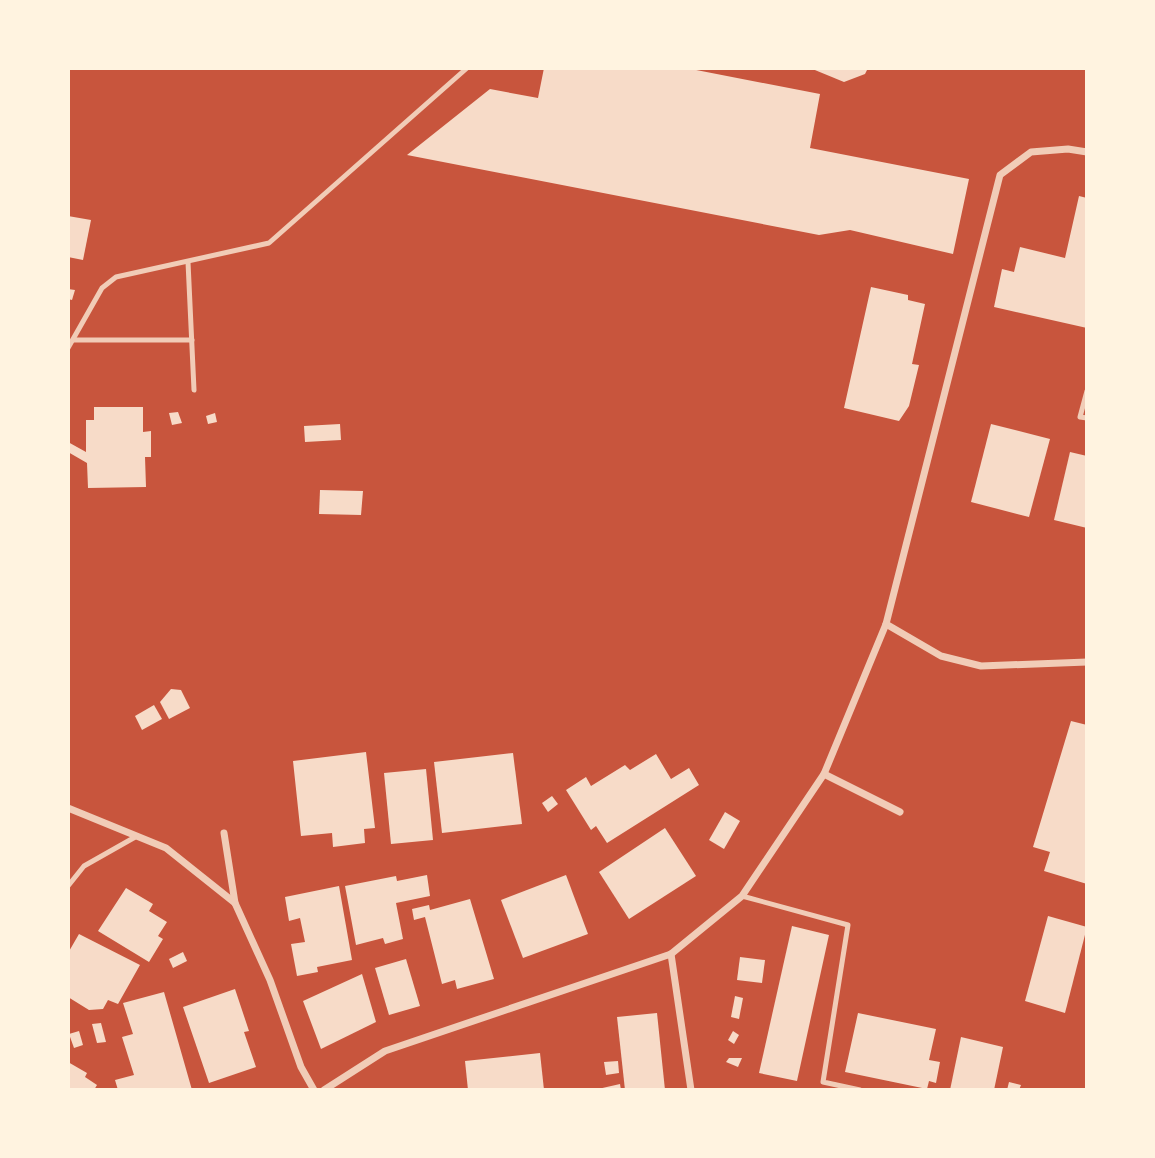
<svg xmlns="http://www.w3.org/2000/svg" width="1155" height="1158" viewBox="0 0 1155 1158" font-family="Jost,sans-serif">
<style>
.building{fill:#f7dbc8}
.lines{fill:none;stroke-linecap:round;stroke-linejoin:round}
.service{stroke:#f1ccb7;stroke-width:5}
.minor{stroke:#f1ccb7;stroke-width:7}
</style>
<rect width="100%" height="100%" fill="#c8553d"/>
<g class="building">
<path d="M 544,68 L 686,68 L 820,94 L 810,148 L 969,179 L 953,254 L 850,230 L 819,235 L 407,155 L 490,89 L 538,98 Z"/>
<path d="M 810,68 L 868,68 L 865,74 L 844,82 Z"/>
<path d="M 1079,196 L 1087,198 L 1087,328 L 994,307 L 1002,269 L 1014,272 L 1020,247 L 1065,258 Z"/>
<path d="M 68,216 L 91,220 L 83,260 L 68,257 Z"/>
<path d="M 871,287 L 908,295 L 908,300 L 925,304 L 912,364 L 919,365 L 909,406 L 899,421 L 844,408 Z"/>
<path d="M 68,289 L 75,290 L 72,300 L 68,299 Z"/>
<path d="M 94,407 L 143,407 L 143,432 L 151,431 L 151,457 L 145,457 L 146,487 L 88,488 L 87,463 L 68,452 L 68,442 L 86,452 L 86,420 L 94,420 Z"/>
<path d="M 178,412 L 182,423 L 172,425 L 169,413 Z"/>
<path d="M 215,413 L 217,422 L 208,424 L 206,416 Z"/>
<path d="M 340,424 L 341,440 L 305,442 L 304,426 Z"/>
<path d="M 991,424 L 1050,439 L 1029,517 L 971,502 Z"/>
<path d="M 1070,452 L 1087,456 L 1087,528 L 1054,520 Z"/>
<path d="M 320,490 L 363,491 L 361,515 L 319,514 Z"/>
<path d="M 171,689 L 181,690 L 190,708 L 169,719 L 160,702 Z"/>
<path d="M 154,705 L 162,719 L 142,730 L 135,716 Z"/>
<path d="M 1071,721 L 1087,725 L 1087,884 L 1044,871 L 1050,852 L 1033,847 Z"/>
<path d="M 366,752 L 375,828 L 364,829 L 365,843 L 333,847 L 332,833 L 301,836 L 293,761 Z"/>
<path d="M 513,753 L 522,824 L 442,833 L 434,762 Z"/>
<path d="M 656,754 L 671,779 L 689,768 L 699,785 L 607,843 L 596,826 L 591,830 L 566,790 L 586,777 L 591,786 L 625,765 L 630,770 Z"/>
<path d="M 426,769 L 433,840 L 391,844 L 384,773 Z"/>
<path d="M 552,796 L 558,804 L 548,812 L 542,803 Z"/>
<path d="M 725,812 L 740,821 L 724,849 L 709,840 Z"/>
<path d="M 665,828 L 696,876 L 629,919 L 599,872 Z"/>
<path d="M 427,875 L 430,896 L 396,903 L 403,939 L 385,944 L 383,938 L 356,945 L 345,886 L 396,876 L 397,881 Z"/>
<path d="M 566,875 L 588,934 L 523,958 L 501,900 Z"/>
<path d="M 339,886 L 352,960 L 317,967 L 318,972 L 297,976 L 291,944 L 305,942 L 300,918 L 289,921 L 285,897 Z"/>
<path d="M 126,888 L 153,904 L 149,911 L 167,922 L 158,936 L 163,939 L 149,962 L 98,931 Z"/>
<path d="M 470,899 L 494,979 L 457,989 L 455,980 L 442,984 L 425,917 L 414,920 L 412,909 L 429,905 L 430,910 Z"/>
<path d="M 1048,916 L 1087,927 L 1065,1013 L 1025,1001 Z"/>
<path d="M 792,926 L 829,935 L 797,1081 L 759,1073 Z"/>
<path d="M 79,934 L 140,965 L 118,1004 L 108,1000 L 103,1009 L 89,1010 L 68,997 L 68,953 Z"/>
<path d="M 183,952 L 187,961 L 173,968 L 169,959 Z"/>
<path d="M 740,957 L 765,960 L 762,983 L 737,980 Z"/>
<path d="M 406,959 L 420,1006 L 389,1015 L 375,968 Z"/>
<path d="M 362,974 L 376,1022 L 321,1049 L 303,1001 Z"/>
<path d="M 235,989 L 249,1031 L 244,1032 L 256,1067 L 209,1083 L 183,1007 Z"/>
<path d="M 164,992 L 192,1090 L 118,1090 L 115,1080 L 134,1075 L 122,1037 L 133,1034 L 123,1003 Z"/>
<path d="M 735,996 L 743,998 L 739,1019 L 731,1017 Z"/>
<path d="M 657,1013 L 665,1090 L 625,1090 L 617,1017 Z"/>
<path d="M 858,1013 L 936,1029 L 929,1060 L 940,1062 L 936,1083 L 929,1081 L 927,1089 L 845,1072 Z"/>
<path d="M 101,1023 L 106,1042 L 97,1043 L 92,1024 Z"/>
<path d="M 79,1031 L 83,1045 L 74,1048 L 69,1034 Z"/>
<path d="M 733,1031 L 739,1035 L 734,1044 L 728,1040 Z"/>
<path d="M 961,1037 L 1003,1047 L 994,1090 L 950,1090 Z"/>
<path d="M 540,1053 L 544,1090 L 468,1090 L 465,1061 Z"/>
<path d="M 729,1058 L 742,1058 L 738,1067 L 726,1062 Z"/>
<path d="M 618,1061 L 619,1073 L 606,1075 L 604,1062 Z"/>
<path d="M 68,1062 L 87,1073 L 85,1077 L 97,1085 L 94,1090 L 68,1090 Z"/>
<path d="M 1009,1082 L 1021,1085 L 1019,1090 L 1007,1090 Z"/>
<path d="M 620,1084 L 621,1090 L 598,1090 L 598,1089 Z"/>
</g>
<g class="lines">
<g class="service">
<path d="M 188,262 L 194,390"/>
<path d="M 73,340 L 192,340"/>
<path d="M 68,348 L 102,288 L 116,277 L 269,243 L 467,68"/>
<path d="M 1087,391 L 1080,417 L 1087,418"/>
<path d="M 68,886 L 84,866 L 137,836"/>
<path d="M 742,896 L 848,925 L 823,1082 L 860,1090"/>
</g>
<g class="minor">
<path d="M 886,624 L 941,656 L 981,666 L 1087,662"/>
<path d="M 824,774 L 900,812"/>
<path d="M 68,808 L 166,848 L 235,903 L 270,980 L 301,1067 L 314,1090"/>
<path d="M 224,833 L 235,903"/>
<path d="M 671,954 L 691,1090"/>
<path d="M 324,1090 L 385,1051 L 671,954 L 742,896 L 824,774 L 886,624 L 1000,175 L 1031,152 L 1068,149 L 1087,152"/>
</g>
</g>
<rect width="1155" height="1158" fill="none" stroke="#fff3e0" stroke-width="140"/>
</svg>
